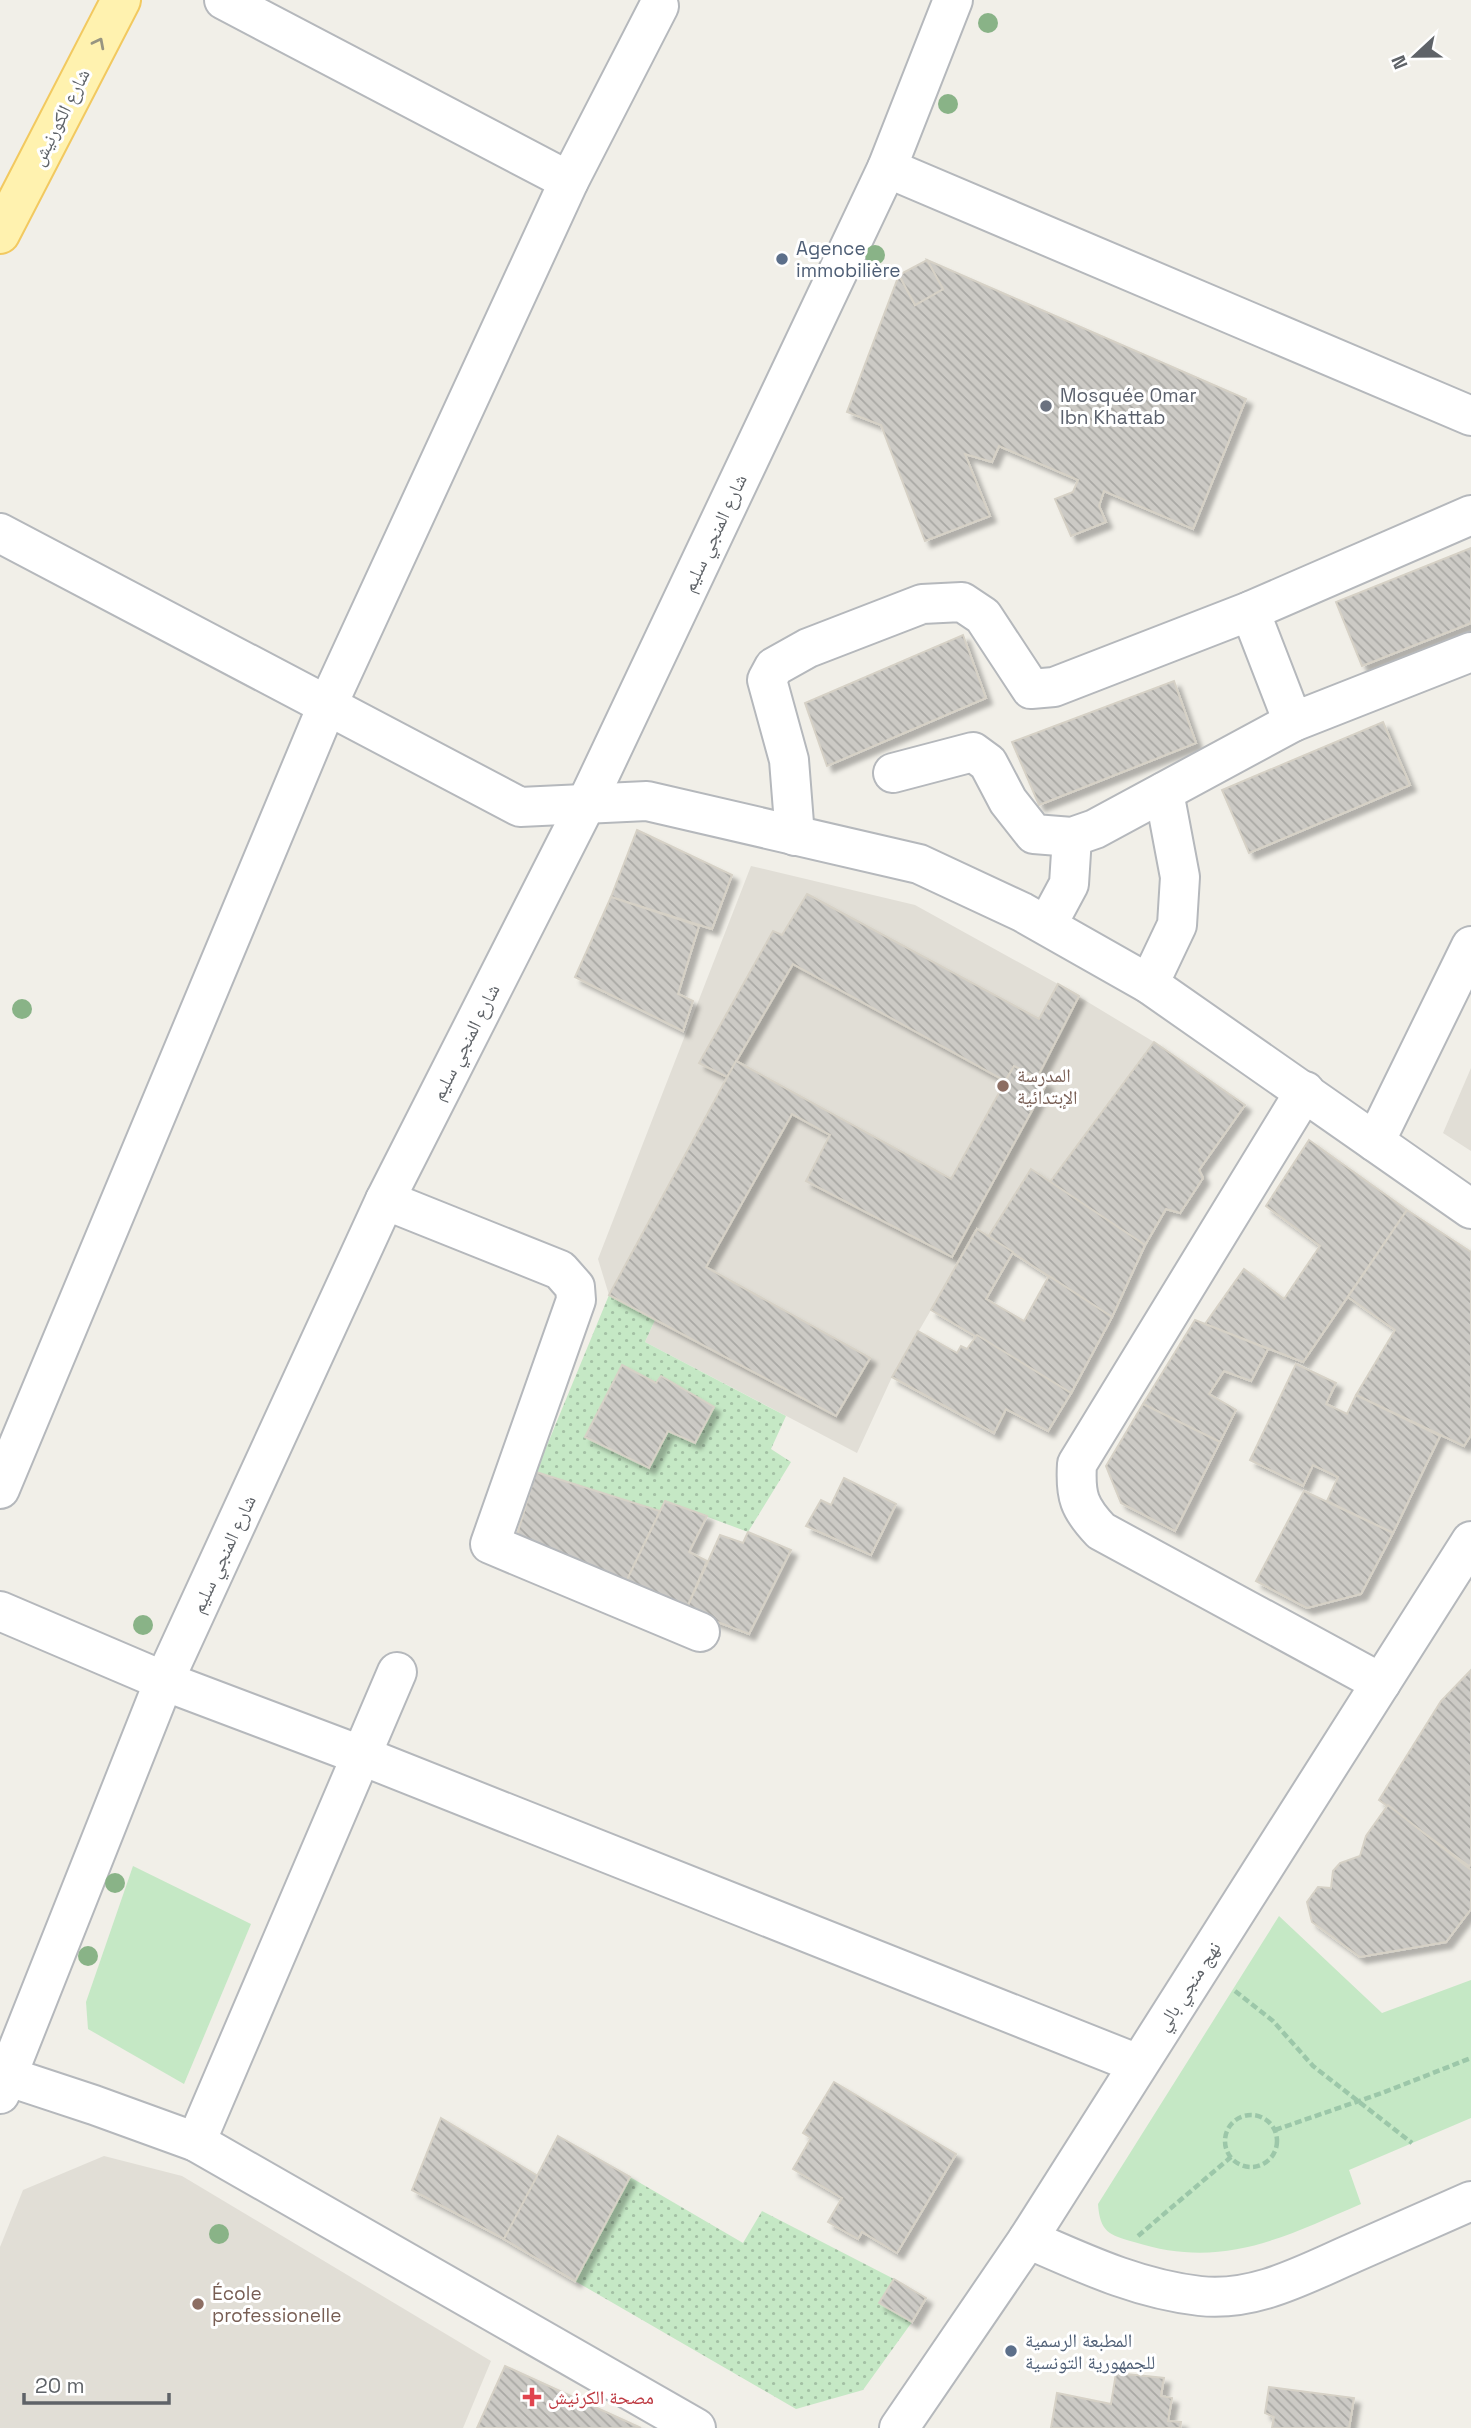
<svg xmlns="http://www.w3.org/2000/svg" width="1471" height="2428" viewBox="0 0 1471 2428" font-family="'Space Grotesk','Noto Naskh Arabic',sans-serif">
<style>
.education{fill:#e1ded6}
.grass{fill:url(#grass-dots)}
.park{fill:#c5e8c5}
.building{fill:url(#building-back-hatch);stroke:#d6d1c6;stroke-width:2;filter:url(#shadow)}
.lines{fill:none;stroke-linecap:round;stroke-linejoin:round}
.minor-casing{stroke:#b5b8bc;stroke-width:42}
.major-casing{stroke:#f2c960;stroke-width:42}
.path{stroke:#9cc7a9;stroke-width:4.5;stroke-dasharray:7 3.5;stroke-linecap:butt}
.minor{stroke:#fff;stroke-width:38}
.major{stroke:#fff2af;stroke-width:38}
.tree{fill:#89b387}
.oneway{stroke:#979581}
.service-dot{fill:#5c6f8a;stroke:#fff;stroke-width:2.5}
.worship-dot{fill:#6b7280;stroke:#fff;stroke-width:2.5}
.education-dot{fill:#8d6e63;stroke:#fff;stroke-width:2.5}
.health-dot{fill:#e0444e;stroke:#fff;stroke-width:2.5}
.labels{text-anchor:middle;stroke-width:6;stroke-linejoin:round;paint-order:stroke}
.street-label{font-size:19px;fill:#5f6368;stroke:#fff}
.service-label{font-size:19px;fill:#4e5e75;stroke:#fff;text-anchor:start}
.worship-label{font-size:19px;fill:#5b616d;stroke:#fff;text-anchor:start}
.education-label{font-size:19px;fill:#785e54;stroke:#fff;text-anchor:start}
.health-label{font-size:19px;fill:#be3a42;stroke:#fff;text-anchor:start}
</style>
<defs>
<pattern id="grass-dots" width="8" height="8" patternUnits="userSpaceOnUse" patternTransform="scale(1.75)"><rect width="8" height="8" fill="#c5e8c5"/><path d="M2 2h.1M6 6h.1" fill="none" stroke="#a3c0a4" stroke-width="1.8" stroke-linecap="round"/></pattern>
<pattern id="building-back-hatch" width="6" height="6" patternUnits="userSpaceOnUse" patternTransform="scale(1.75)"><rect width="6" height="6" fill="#cccac5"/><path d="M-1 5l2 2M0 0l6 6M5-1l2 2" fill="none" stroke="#a9a8a4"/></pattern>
<filter id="shadow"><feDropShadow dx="6" dy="6" stdDeviation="2" flood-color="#0004"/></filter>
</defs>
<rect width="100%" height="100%" fill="#f1efe8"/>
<g class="education">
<path d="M 751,866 L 915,905 L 1058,984 L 1154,1042 L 1050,1182 L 1031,1169 L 988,1237 L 931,1310 L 892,1377 L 857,1453 L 645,1342 L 655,1320 L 609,1295 L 598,1259 Z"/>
<path d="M 1471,1068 L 1471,1151 L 1443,1133 Z"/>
<path d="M 104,2156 L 182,2176 L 491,2361 L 463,2428 L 0,2428 L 0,2247 L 23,2190 Z"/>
</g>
<g class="grass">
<path d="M 609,1295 L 655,1320 L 645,1342 L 786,1416 L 771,1449 L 791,1462 L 748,1532 L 665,1501 L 660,1511 L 536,1472 Z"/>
<path d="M 630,2177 L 743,2243 L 762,2211 L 894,2279 L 879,2303 L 912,2322 L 863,2390 L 796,2409 L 575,2281 Z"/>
</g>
<g class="park">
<path d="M 133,1866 L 251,1924 L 184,2084 L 88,2029 L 86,2002 Z"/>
<path d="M 1279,1916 L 1382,2013 L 1471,1980 L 1471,2118 L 1349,2170 L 1361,2204 C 1282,2238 1222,2270 1134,2242 C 1109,2235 1100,2232 1098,2204 Z"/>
</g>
<g class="building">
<path d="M 927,260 L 1246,399 L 1193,529 L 1104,491 L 1099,506 L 1106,522 L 1071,536 L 1055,499 L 1073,492 L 1078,480 L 999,446 L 992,462 L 965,454 L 990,516 L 925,541 L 881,425 L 847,412 L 899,275 L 915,305 L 943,289 Z"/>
<path d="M 927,260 L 943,289 L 915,305 L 899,275 Z"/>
<path d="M 1471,548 L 1471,623 L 1362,666 L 1336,602 Z"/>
<path d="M 963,635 L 986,698 L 827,766 L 805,703 Z"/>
<path d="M 1174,681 L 1196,743 L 1039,805 L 1012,742 Z"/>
<path d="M 1383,722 L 1410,785 L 1249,853 L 1222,790 Z"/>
<path d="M 637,830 L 732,875 L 712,929 L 611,897 Z"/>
<path d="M 807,894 L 1039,1019 L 1058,984 L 1079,996 L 1037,1078 L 1014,1066 L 1005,1081 L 793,964 L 727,1077 L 699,1063 L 773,931 L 782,935 Z"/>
<path d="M 611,897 L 699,926 L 678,994 L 693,1001 L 683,1031 L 575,977 Z"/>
<path d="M 1154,1042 L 1245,1105 L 1199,1170 L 1203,1178 L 1180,1213 L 1166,1209 L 1145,1245 L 1050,1182 Z"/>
<path d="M 736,1061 L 951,1179 L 1014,1066 L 1047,1083 L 952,1257 L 806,1181 L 830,1135 L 792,1114 L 706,1267 L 870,1358 L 836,1416 L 609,1295 Z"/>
<path d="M 1309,1140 L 1407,1210 L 1303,1362 L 1205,1324 L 1244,1269 L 1284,1299 L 1320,1246 L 1266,1206 Z"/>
<path d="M 1031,1169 L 1145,1245 L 1112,1317 L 988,1237 Z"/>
<path d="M 1407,1210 L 1471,1252 L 1471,1435 L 1464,1446 L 1356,1395 L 1395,1330 L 1348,1297 Z"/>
<path d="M 977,1229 L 1013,1252 L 986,1299 L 1024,1321 L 1049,1276 L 1112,1317 L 1071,1393 L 931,1310 Z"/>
<path d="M 1195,1320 L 1268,1349 L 1251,1381 L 1224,1371 L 1209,1394 L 1236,1410 L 1220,1442 L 1143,1404 Z"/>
<path d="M 918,1331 L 957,1353 L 961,1346 L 967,1349 L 977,1335 L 1071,1393 L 1048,1431 L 1006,1409 L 994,1433 L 892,1377 Z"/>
<path d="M 1296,1364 L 1336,1383 L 1326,1404 L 1347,1414 L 1356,1395 L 1440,1436 L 1393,1533 L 1327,1501 L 1338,1477 L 1313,1465 L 1303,1486 L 1250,1460 Z"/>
<path d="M 622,1365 L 656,1383 L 661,1376 L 714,1407 L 695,1443 L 668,1431 L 649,1468 L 585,1437 Z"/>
<path d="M 1143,1404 L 1220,1442 L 1175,1531 L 1121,1503 L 1106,1466 Z"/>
<path d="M 536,1472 L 660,1511 L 625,1584 L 516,1538 Z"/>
<path d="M 844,1478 L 896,1504 L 871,1555 L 806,1526 L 821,1500 L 831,1505 Z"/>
<path d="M 1304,1491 L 1393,1533 L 1361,1594 L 1307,1608 L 1256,1581 Z"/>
<path d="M 665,1501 L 707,1516 L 689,1552 L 707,1561 L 686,1610 L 625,1584 Z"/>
<path d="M 748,1532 L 791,1550 L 749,1634 L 686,1610 L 720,1535 L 743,1543 Z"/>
<path d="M 1471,1670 L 1471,1864 L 1469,1866 L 1379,1800 L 1441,1701 Z"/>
<path d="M 1388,1805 L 1471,1870 L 1471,1909 L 1446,1942 L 1360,1957 L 1312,1922 L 1307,1902 L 1318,1887 L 1331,1888 L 1333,1871 L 1340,1863 L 1360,1856 L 1366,1836 Z"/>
<path d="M 834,2082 L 956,2154 L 897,2253 L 862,2232 L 858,2239 L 828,2222 L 842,2198 L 793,2169 L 811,2138 L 803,2133 Z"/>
<path d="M 441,2118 L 538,2176 L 504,2239 L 412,2190 Z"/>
<path d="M 558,2136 L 630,2177 L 575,2281 L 504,2239 Z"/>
<path d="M 894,2279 L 926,2298 L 912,2322 L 879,2303 Z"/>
<path d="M 505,2366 L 641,2428 L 477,2428 Z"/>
<path d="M 1116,2373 L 1164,2378 L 1161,2396 L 1172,2398 L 1168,2421 L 1181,2422 L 1180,2428 L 1051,2428 L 1057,2393 L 1111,2404 Z"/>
<path d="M 1269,2387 L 1354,2398 L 1349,2428 L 1272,2428 L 1274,2417 L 1265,2413 Z"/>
</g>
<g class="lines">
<g class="minor-casing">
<g id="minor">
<path d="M 224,0 L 569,181"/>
<path d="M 887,168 L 1471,416"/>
<path d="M 0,533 L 520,807 L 647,801 L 919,864 L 1022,912 L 1149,984 L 1471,1209"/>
<path d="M 1250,611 L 1293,722 L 1471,652"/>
<path d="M 893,773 L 973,752 L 988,763 L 1008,801 L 1034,834 L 1072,837 L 1095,829 L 1293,722"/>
<path d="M 795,836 L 789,760 L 767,680 L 774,667 L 808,648 L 922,604 L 962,602 L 983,616 L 1031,689 L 1054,687 L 1250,611 L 1471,515"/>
<path d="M 1047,925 L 1069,884 L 1072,837"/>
<path d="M 1149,984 L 1177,925 L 1180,877 L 1164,792"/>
<path d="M 1305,1091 L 1077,1464 C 1075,1496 1079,1508 1101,1531 L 1381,1683"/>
<path d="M 1375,1142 L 1471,946"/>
<path d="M 385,1200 L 560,1270 L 575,1287 L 576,1300 L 490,1544 L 700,1632"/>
<path d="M 0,1489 L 327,706 L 569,181 L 659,6"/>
<path d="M 0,1611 L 164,1681 L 360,1755 L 1138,2064"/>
<path d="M 0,2074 L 94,2105 L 196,2142 L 696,2428"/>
<path d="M 0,2094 L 164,1681 L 385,1200 L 586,804 L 887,168 L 953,0"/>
<path d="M 196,2142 L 397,1672"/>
<path d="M 1028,2239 C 1085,2264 1138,2289 1200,2296 C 1255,2302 1305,2274 1353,2253 C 1392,2236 1432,2218 1471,2201"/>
<path d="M 899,2428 L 1028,2239 L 1471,1541"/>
</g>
</g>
<g class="major-casing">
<path id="major" d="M 0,234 L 121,0"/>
</g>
<g class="path">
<path d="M 1235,1991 L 1273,2021 L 1313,2066 L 1412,2143"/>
<circle cx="1251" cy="2141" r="26"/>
<path d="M 1275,2130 L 1382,2093 L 1471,2058"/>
<path d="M 1138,2236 L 1231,2157"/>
</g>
<use href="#minor" class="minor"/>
<use href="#major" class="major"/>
</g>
<g class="tree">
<circle cx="988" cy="23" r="10"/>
<circle cx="948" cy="104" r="10"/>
<circle cx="875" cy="255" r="10"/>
<circle cx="22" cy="1009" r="10"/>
<circle cx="143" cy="1625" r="10"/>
<circle cx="115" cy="1883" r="10"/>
<circle cx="88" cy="1956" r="10"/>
<circle cx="219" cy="2234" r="10"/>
</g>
<defs><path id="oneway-chevron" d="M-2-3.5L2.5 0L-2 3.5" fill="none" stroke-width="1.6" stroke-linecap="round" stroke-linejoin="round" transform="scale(1.75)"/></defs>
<use class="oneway" href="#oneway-chevron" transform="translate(99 43) rotate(-63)"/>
<g class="service-dot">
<circle cx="782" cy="259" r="7"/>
<circle cx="1011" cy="2351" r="7"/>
</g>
<circle class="worship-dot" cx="1046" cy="406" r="7"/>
<g class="education-dot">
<circle cx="1003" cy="1086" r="7"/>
<circle cx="198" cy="2304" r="7"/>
</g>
<path class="health-dot" d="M528.5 2386.5h7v7h7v7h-7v7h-7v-7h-7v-7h7z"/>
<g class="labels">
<g class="street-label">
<text transform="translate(60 117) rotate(-63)" y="7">شارع الكورنيش</text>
<text transform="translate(714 533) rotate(-65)" y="7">شارع المنجي سليم</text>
<text transform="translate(465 1042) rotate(-63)" y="7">شارع المنجي سليم</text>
<text transform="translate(223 1554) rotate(-65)" y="7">شارع المنجي سليم</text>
<text transform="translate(1188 1986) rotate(-57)" y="7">نهج منجي بالي</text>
</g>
<g class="service-label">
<text x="796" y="255">Agence<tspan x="796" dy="22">immobilière</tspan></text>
<text x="1025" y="2347">المطبعة الرسمية<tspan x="1025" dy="22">للجمهورية التونسية</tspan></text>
</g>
<g class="worship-label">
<text x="1060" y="402">Mosquée Omar<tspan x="1060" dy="22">Ibn Khattab</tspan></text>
</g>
<g class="education-label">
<text x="1017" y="1082">المدرسة<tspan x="1017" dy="22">الإبتدائية</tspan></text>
<text x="212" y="2300">École<tspan x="212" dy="22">professionelle</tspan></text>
</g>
<g class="health-label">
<text x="548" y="2404">مصحة الكرنيش</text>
</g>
</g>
<g transform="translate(1415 56) rotate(248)" stroke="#ffffff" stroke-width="5" paint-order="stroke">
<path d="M0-5L12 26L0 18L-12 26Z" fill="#5f6368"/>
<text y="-10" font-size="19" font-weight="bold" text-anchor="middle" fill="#5f6368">N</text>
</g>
<path d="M24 2393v10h145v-10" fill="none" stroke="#5f6368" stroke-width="3.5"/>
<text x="35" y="2393" font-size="21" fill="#5f6368" stroke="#ffffff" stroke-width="5" paint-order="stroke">20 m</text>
</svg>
